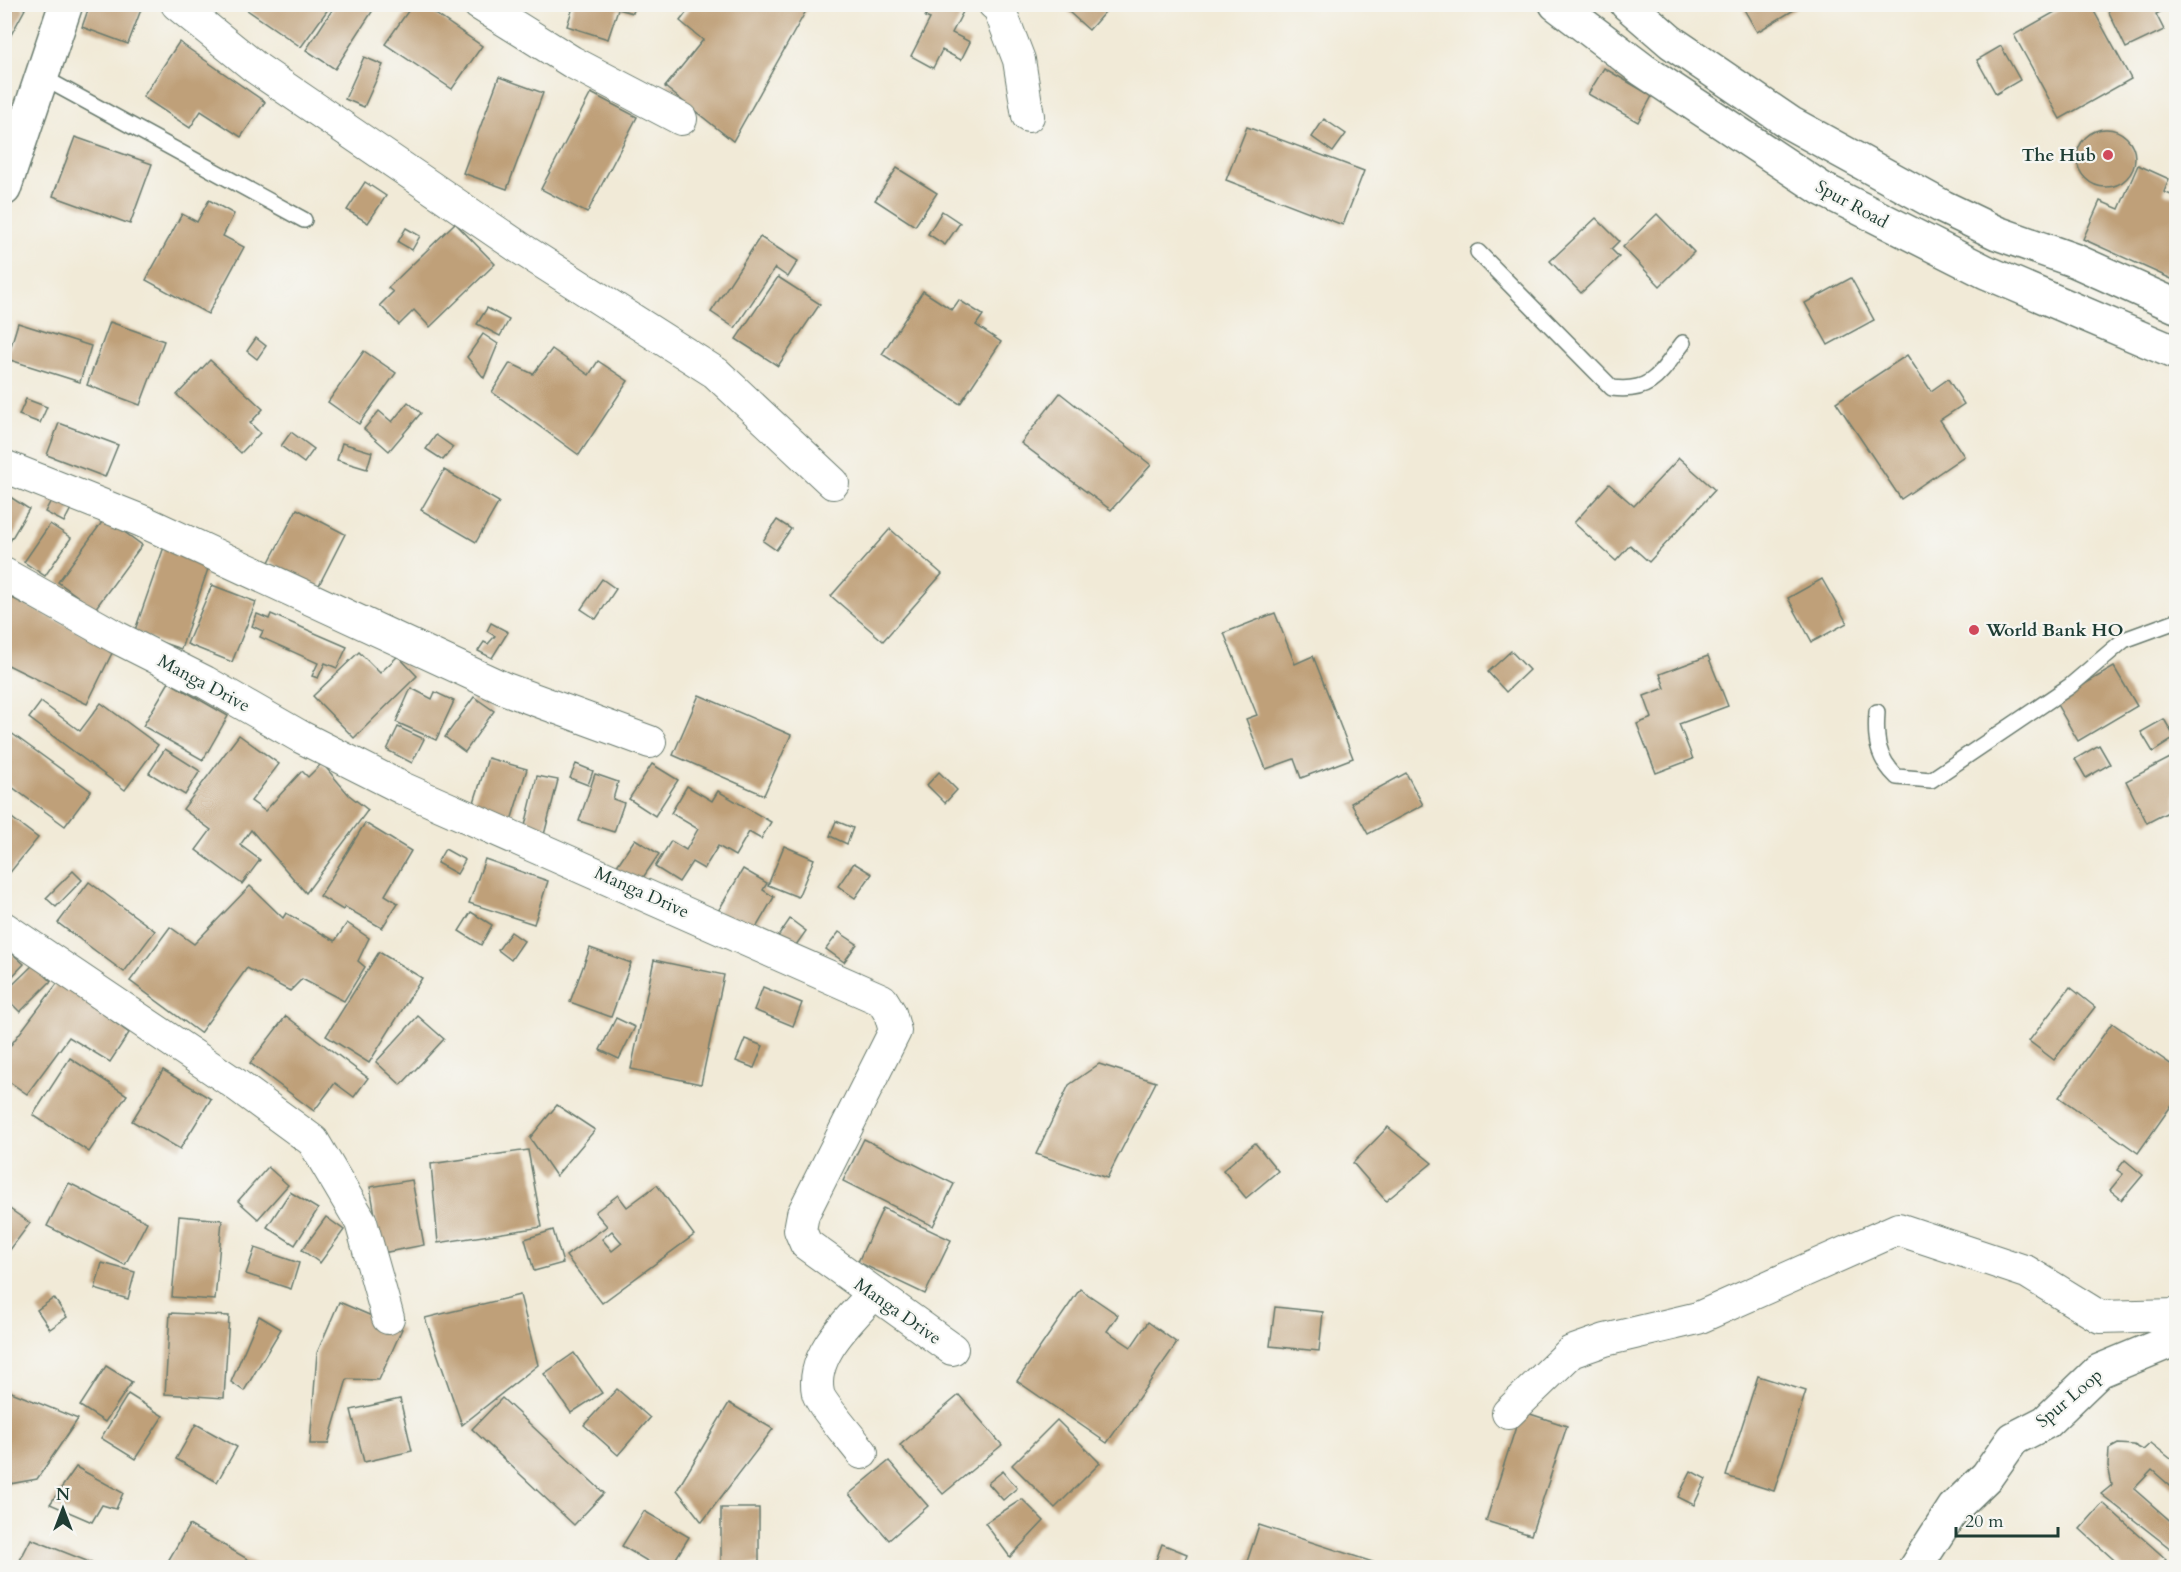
<svg xmlns="http://www.w3.org/2000/svg" width="2181" height="1572" viewBox="0 0 2181 1572" font-family="Cardo,serif">
<style>
.building{fill:#bfa079;fill-rule:evenodd}
.lines{fill:none;stroke-linecap:round;stroke-linejoin:round}
.lane-casing{stroke:#687a6d;stroke-width:18}
.street-casing{stroke:#687a6d;stroke-width:34}
.secondary-casing{stroke:#687a6d;stroke-width:36}
.primary-casing{stroke:#687a6d;stroke-width:36}
.lane{stroke:#fff;stroke-width:15}
.street{stroke:#fff;stroke-width:32}
.secondary{stroke:#fff;stroke-width:33}
.primary{stroke:#fff;stroke-width:33}
.poi-dot{fill:#d1495b;stroke:#f6f6f2;stroke-width:2}
.labels{text-anchor:middle;stroke-width:4.5;stroke-linejoin:round;paint-order:stroke}
.poi-label{font-size:18px;font-weight:bold;fill:#1f3d34;stroke:#f6f6f2;text-anchor:end}
.street-label{font-size:18px;fill:#1f3d34;stroke:#f6f6f2}
</style>
<rect width="100%" height="100%" fill="#f6f6f2"/>
<filter id="ink" filterUnits="userSpaceOnUse"><feTurbulence type="fractalNoise" baseFrequency=".0167" numOctaves="2"/><feDisplacementMap in="SourceGraphic" scale="12" xChannelSelector="R" yChannelSelector="G"/><feConvolveMatrix kernelMatrix="1 2 1 2 8 2 1 2 1" color-interpolation-filters="sRGB"/></filter>
<filter id="wash" filterUnits="userSpaceOnUse"><feTurbulence type="fractalNoise" baseFrequency=".008" numOctaves="4" result="noise"/><feDisplacementMap in="SourceGraphic" scale="24" xChannelSelector="R" yChannelSelector="G"/><feGaussianBlur stdDeviation="1.35" result="paint"/><feColorMatrix in="noise" values="0 0 0 0 0 0 0 0 0 0 0 0 0 0 0 0 0 1.4 0 .05"/><feComposite in="paint" operator="in"/></filter>
<g filter="url(#wash)">
<rect width="100%" height="100%" fill="#f1ead7"/>
<g id="blocks">
<g class="building">
<path d="M 4,4 L 17,4 L 25,9 L 6,44 Z"/>
<path d="M 90,4 L 142,7 L 128,44 L 82,27 Z"/>
<path d="M 336,4 L 377,4 L 335,69 L 306,50 Z"/>
<path d="M 413,4 L 421,4 L 482,46 L 452,89 L 385,44 Z"/>
<path d="M 574,4 L 636,4 L 633,13 L 618,9 L 608,39 L 567,26 Z"/>
<path d="M 693,4 L 801,4 L 807,9 L 733,141 L 665,87 L 703,40 L 680,21 Z"/>
<path d="M 932,4 L 967,4 L 952,33 L 970,42 L 961,60 L 942,50 L 933,68 L 911,56 L 930,19 L 925,17 Z"/>
<path d="M 1060,4 L 1112,4 L 1089,30 Z"/>
<path d="M 1741,4 L 1804,4 L 1757,32 Z"/>
<path d="M 2069,4 L 2090,4 L 2131,79 L 2060,119 L 2014,35 Z"/>
<path d="M 2105,4 L 2175,4 L 2156,14 L 2164,30 L 2126,48 Z"/>
<path d="M 240,5 L 331,5 L 301,47 Z"/>
<path d="M 179,42 L 265,102 L 241,137 L 201,111 L 190,128 L 143,97 Z"/>
<path d="M 2001,46 L 2020,80 L 1996,94 L 1977,60 Z"/>
<path d="M 364,57 L 383,65 L 364,107 L 345,99 Z"/>
<path d="M 1604,68 L 1652,96 L 1638,122 L 1588,94 Z"/>
<path d="M 499,77 L 543,93 L 507,189 L 463,173 Z"/>
<path d="M 591,93 L 637,117 L 587,213 L 541,189 Z"/>
<path d="M 1324,119 L 1346,134 L 1333,152 L 1312,137 Z"/>
<path d="M 1247,127 L 1364,171 L 1343,225 L 1226,180 Z"/>
<circle cx="2106" cy="158" r="29"/>
<path d="M 75,137 L 152,164 L 130,224 L 53,196 Z"/>
<path d="M 2138,165 L 2169,179 L 2164,192 L 2176,197 L 2176,281 L 2083,239 L 2100,201 L 2119,209 Z"/>
<path d="M 897,168 L 937,193 L 915,226 L 875,200 Z"/>
<path d="M 365,182 L 386,196 L 368,223 L 347,210 Z"/>
<path d="M 209,200 L 234,214 L 223,236 L 244,247 L 208,314 L 146,280 L 182,214 L 197,222 Z"/>
<path d="M 942,211 L 960,223 L 945,245 L 928,234 Z"/>
<path d="M 1657,214 L 1694,252 L 1660,286 L 1623,247 Z"/>
<path d="M 1596,218 L 1619,241 L 1611,249 L 1619,257 L 1581,293 L 1550,261 Z"/>
<path d="M 455,223 L 495,264 L 430,327 L 414,310 L 399,325 L 380,305 L 393,292 L 388,288 Z"/>
<path d="M 406,228 L 420,236 L 412,250 L 398,242 Z"/>
<path d="M 760,237 L 798,261 L 788,277 L 775,268 L 735,328 L 711,312 Z"/>
<path d="M 778,277 L 820,304 L 778,366 L 736,339 Z"/>
<path d="M 1851,278 L 1874,320 L 1828,345 L 1805,303 Z"/>
<path d="M 923,291 L 952,310 L 959,300 L 983,315 L 976,325 L 1001,342 L 960,404 L 882,354 Z"/>
<path d="M 487,308 L 509,320 L 500,336 L 477,324 Z"/>
<path d="M 110,322 L 164,341 L 140,405 L 87,385 Z"/>
<path d="M 18,323 L 91,346 L 80,382 L 7,359 Z"/>
<path d="M 483,334 L 498,344 L 484,378 L 467,357 Z"/>
<path d="M 256,338 L 266,346 L 257,359 L 247,351 Z"/>
<path d="M 552,349 L 589,375 L 598,361 L 628,381 L 579,455 L 492,392 L 510,363 L 533,374 Z"/>
<path d="M 364,351 L 396,373 L 359,424 L 328,402 Z"/>
<path d="M 1907,355 L 1931,391 L 1948,379 L 1964,404 L 1940,420 L 1964,456 L 1901,499 L 1836,402 Z"/>
<path d="M 210,360 L 263,409 L 250,423 L 260,433 L 241,453 L 177,395 Z"/>
<path d="M 1060,393 L 1151,465 L 1111,510 L 1021,443 Z"/>
<path d="M 26,399 L 47,407 L 40,423 L 19,415 Z"/>
<path d="M 408,402 L 421,413 L 389,451 L 364,429 L 379,411 L 392,422 Z"/>
<path d="M 59,423 L 118,445 L 105,477 L 47,455 Z"/>
<path d="M 291,432 L 314,449 L 304,463 L 281,446 Z"/>
<path d="M 436,435 L 453,447 L 443,460 L 426,449 Z"/>
<path d="M 342,443 L 372,452 L 367,469 L 337,460 Z"/>
<path d="M 1679,458 L 1715,490 L 1649,562 L 1630,545 L 1616,561 L 1574,523 L 1609,484 L 1634,506 Z"/>
<path d="M 444,470 L 499,502 L 476,542 L 421,510 Z"/>
<path d="M 56,491 L 75,501 L 64,522 L 45,512 Z"/>
<path d="M 4,493 L 29,509 L 9,543 L 4,540 Z"/>
<path d="M 297,509 L 345,534 L 318,587 L 269,562 Z"/>
<path d="M 105,518 L 142,545 L 95,609 L 58,582 Z"/>
<path d="M 777,520 L 791,529 L 776,550 L 763,541 Z"/>
<path d="M 50,524 L 71,538 L 45,576 L 24,562 Z"/>
<path d="M 890,529 L 942,574 L 883,641 L 831,596 Z"/>
<path d="M 165,544 L 211,560 L 181,649 L 134,633 Z"/>
<path d="M 602,579 L 616,589 L 596,619 L 581,609 Z"/>
<path d="M 1822,579 L 1847,623 L 1812,642 L 1788,598 Z"/>
<path d="M 212,585 L 256,602 L 232,662 L 187,644 Z"/>
<path d="M 4,594 L 114,649 L 87,704 L 4,663 Z"/>
<path d="M 1275,613 L 1295,664 L 1313,656 L 1353,758 L 1301,778 L 1294,759 L 1266,769 L 1246,719 L 1257,715 L 1224,633 Z"/>
<path d="M 257,614 L 269,619 L 271,614 L 347,647 L 337,668 L 325,663 L 318,678 L 312,676 L 318,663 L 260,637 L 263,631 L 252,626 Z"/>
<path d="M 491,623 L 508,632 L 492,658 L 478,651 L 484,642 L 488,644 L 495,636 L 487,631 Z"/>
<path d="M 1511,651 L 1529,670 L 1506,692 L 1488,672 Z"/>
<path d="M 359,652 L 380,673 L 398,656 L 417,676 L 354,738 L 313,696 Z"/>
<path d="M 1708,656 L 1728,706 L 1679,724 L 1693,759 L 1656,773 L 1637,724 L 1652,718 L 1644,696 L 1665,688 L 1660,674 Z"/>
<path d="M 2114,667 L 2137,706 L 2078,741 L 2055,701 Z"/>
<path d="M 169,682 L 228,716 L 203,760 L 143,726 Z"/>
<path d="M 411,688 L 432,699 L 435,692 L 454,701 L 436,740 L 396,722 Z"/>
<path d="M 699,695 L 791,735 L 764,795 L 673,755 Z"/>
<path d="M 474,697 L 494,711 L 465,752 L 445,737 Z"/>
<path d="M 41,702 L 80,731 L 101,703 L 158,745 L 125,790 L 29,718 Z"/>
<path d="M 2164,719 L 2175,738 L 2153,752 L 2141,732 Z"/>
<path d="M 398,727 L 424,739 L 412,763 L 387,750 Z"/>
<path d="M 7,730 L 91,791 L 65,826 L 4,781 L 4,734 Z"/>
<path d="M 239,735 L 279,764 L 251,801 L 265,811 L 302,771 L 308,777 L 322,763 L 349,795 L 368,810 L 306,893 L 251,830 L 240,845 L 260,860 L 242,884 L 196,850 L 211,830 L 183,809 Z"/>
<path d="M 2099,745 L 2110,764 L 2086,778 L 2075,759 Z"/>
<path d="M 165,749 L 200,771 L 185,795 L 149,773 Z"/>
<path d="M 2174,756 L 2176,808 L 2147,823 L 2126,781 Z"/>
<path d="M 488,758 L 527,769 L 510,824 L 471,812 Z"/>
<path d="M 576,764 L 593,771 L 588,785 L 570,778 Z"/>
<path d="M 652,764 L 678,780 L 655,816 L 629,799 Z"/>
<path d="M 939,772 L 957,790 L 945,803 L 927,785 Z"/>
<path d="M 1406,773 L 1423,805 L 1368,834 L 1351,803 Z"/>
<path d="M 595,774 L 618,782 L 613,799 L 624,803 L 614,832 L 579,821 Z"/>
<path d="M 537,776 L 558,780 L 544,835 L 524,830 Z"/>
<path d="M 687,786 L 712,801 L 718,791 L 771,822 L 761,839 L 749,832 L 735,856 L 718,846 L 704,869 L 692,862 L 679,882 L 655,867 L 671,841 L 686,850 L 698,829 L 671,813 Z"/>
<path d="M 4,812 L 38,838 L 4,880 Z"/>
<path d="M 836,821 L 853,828 L 847,844 L 830,836 Z"/>
<path d="M 365,823 L 411,851 L 385,895 L 398,903 L 382,928 L 345,907 L 343,910 L 320,896 Z"/>
<path d="M 635,839 L 659,854 L 636,888 L 612,873 Z"/>
<path d="M 784,846 L 814,859 L 798,897 L 768,885 Z"/>
<path d="M 445,849 L 465,860 L 457,874 L 437,863 Z"/>
<path d="M 485,859 L 548,881 L 534,924 L 469,903 Z"/>
<path d="M 854,863 L 872,874 L 855,898 L 838,886 Z"/>
<path d="M 743,869 L 767,883 L 763,890 L 774,897 L 756,928 L 744,921 L 741,927 L 717,913 Z"/>
<path d="M 73,871 L 82,880 L 56,907 L 46,898 Z"/>
<path d="M 89,882 L 155,931 L 124,972 L 58,923 Z"/>
<path d="M 250,886 L 283,918 L 286,913 L 335,941 L 347,923 L 369,938 L 358,961 L 365,967 L 344,1001 L 302,979 L 290,991 L 247,968 L 200,1033 L 130,981 L 170,927 L 194,944 Z"/>
<path d="M 471,912 L 492,925 L 481,945 L 459,931 Z"/>
<path d="M 790,919 L 806,931 L 791,952 L 775,941 Z"/>
<path d="M 511,932 L 524,941 L 511,960 L 498,950 Z"/>
<path d="M 839,932 L 857,944 L 844,962 L 826,949 Z"/>
<path d="M 6,948 L 24,964 L 6,983 L 4,949 Z"/>
<path d="M 590,948 L 631,963 L 611,1017 L 570,1002 Z"/>
<path d="M 379,952 L 422,978 L 369,1063 L 326,1036 Z"/>
<path d="M 654,960 L 724,975 L 701,1084 L 631,1069 Z"/>
<path d="M 34,964 L 51,981 L 20,1012 L 4,996 L 4,993 Z"/>
<path d="M 59,981 L 129,1033 L 110,1062 L 69,1037 L 27,1094 L 4,1078 L 4,1054 Z"/>
<path d="M 763,987 L 802,1003 L 793,1026 L 754,1010 Z"/>
<path d="M 2070,987 L 2095,1007 L 2054,1060 L 2029,1041 Z"/>
<path d="M 286,1016 L 368,1078 L 354,1097 L 335,1083 L 314,1111 L 250,1063 Z"/>
<path d="M 418,1016 L 444,1039 L 401,1085 L 376,1062 Z"/>
<path d="M 616,1018 L 635,1027 L 619,1059 L 600,1050 Z"/>
<path d="M 2112,1023 L 2176,1068 L 2176,1099 L 2138,1153 L 2059,1097 Z"/>
<path d="M 745,1039 L 763,1046 L 754,1068 L 736,1061 Z"/>
<path d="M 70,1058 L 127,1095 L 89,1152 L 33,1115 Z"/>
<path d="M 1099,1064 L 1156,1082 L 1107,1178 L 1036,1154 L 1069,1085 Z"/>
<path d="M 163,1070 L 211,1099 L 180,1149 L 132,1121 Z"/>
<path d="M 557,1105 L 595,1130 L 556,1176 L 530,1138 Z"/>
<path d="M 1388,1127 L 1432,1163 L 1386,1201 L 1353,1163 Z"/>
<path d="M 864,1139 L 954,1184 L 933,1226 L 843,1181 Z"/>
<path d="M 1255,1143 L 1278,1171 L 1246,1198 L 1223,1170 Z"/>
<path d="M 528,1150 L 542,1227 L 438,1243 L 431,1164 Z"/>
<path d="M 2125,1160 L 2143,1175 L 2122,1200 L 2110,1190 L 2123,1174 L 2117,1170 Z"/>
<path d="M 268,1167 L 288,1185 L 258,1219 L 238,1201 Z"/>
<path d="M 412,1180 L 424,1245 L 382,1253 L 370,1187 Z"/>
<path d="M 69,1183 L 147,1222 L 125,1265 L 47,1226 Z"/>
<path d="M 657,1185 L 694,1235 L 602,1303 L 566,1256 L 607,1226 L 595,1212 L 618,1195 L 627,1207 ZM 612,1231 L 622,1243 L 612,1251 L 602,1239 Z"/>
<path d="M 290,1192 L 318,1209 L 295,1245 L 267,1227 Z"/>
<path d="M 4,1205 L 30,1223 L 4,1258 Z"/>
<path d="M 883,1208 L 951,1240 L 925,1294 L 858,1262 Z"/>
<path d="M 179,1216 L 222,1220 L 215,1300 L 172,1297 Z"/>
<path d="M 326,1217 L 344,1230 L 320,1263 L 302,1250 Z"/>
<path d="M 553,1230 L 563,1263 L 534,1271 L 525,1239 Z"/>
<path d="M 255,1248 L 299,1263 L 291,1289 L 246,1274 Z"/>
<path d="M 102,1263 L 135,1272 L 128,1299 L 95,1289 Z"/>
<path d="M 1080,1289 L 1118,1315 L 1107,1331 L 1131,1347 L 1148,1322 L 1177,1343 L 1107,1443 L 1017,1381 Z"/>
<path d="M 520,1295 L 538,1365 L 462,1425 L 425,1318 Z"/>
<path d="M 54,1298 L 67,1317 L 50,1329 L 37,1310 Z"/>
<path d="M 339,1302 L 402,1329 L 379,1380 L 347,1379 L 328,1444 L 310,1444 L 317,1353 Z"/>
<path d="M 1275,1307 L 1323,1312 L 1319,1351 L 1270,1346 Z"/>
<path d="M 170,1313 L 229,1316 L 224,1398 L 165,1394 Z"/>
<path d="M 259,1316 L 281,1329 L 244,1391 L 231,1382 Z"/>
<path d="M 574,1353 L 602,1393 L 571,1413 L 544,1374 Z"/>
<path d="M 106,1366 L 132,1382 L 105,1422 L 80,1406 Z"/>
<path d="M 1758,1376 L 1806,1391 L 1774,1491 L 1726,1476 Z"/>
<path d="M 4,1389 L 78,1419 L 37,1479 L 4,1485 Z"/>
<path d="M 617,1389 L 650,1418 L 618,1455 L 584,1425 Z"/>
<path d="M 128,1394 L 163,1416 L 135,1459 L 101,1438 Z"/>
<path d="M 959,1395 L 1002,1445 L 943,1494 L 900,1445 Z"/>
<path d="M 502,1398 L 604,1493 L 574,1525 L 472,1429 Z"/>
<path d="M 400,1399 L 412,1451 L 364,1462 L 351,1410 Z"/>
<path d="M 729,1403 L 773,1429 L 702,1522 L 677,1490 Z"/>
<path d="M 1521,1411 L 1567,1426 L 1531,1535 L 1486,1521 Z"/>
<path d="M 1057,1420 L 1100,1463 L 1055,1508 L 1012,1465 Z"/>
<path d="M 196,1424 L 237,1447 L 217,1482 L 176,1459 Z"/>
<path d="M 2151,1443 L 2176,1463 L 2176,1491 L 2152,1470 L 2134,1489 L 2174,1524 L 2176,1521 L 2176,1544 L 2171,1549 L 2101,1494 L 2112,1485 L 2108,1466 L 2109,1449 L 2118,1444 L 2134,1445 L 2143,1450 Z"/>
<path d="M 889,1461 L 928,1506 L 889,1540 L 849,1494 Z"/>
<path d="M 76,1467 L 123,1493 L 116,1509 L 102,1505 L 92,1522 L 50,1504 Z"/>
<path d="M 1003,1471 L 1017,1488 L 1003,1500 L 988,1483 Z"/>
<path d="M 1691,1471 L 1706,1479 L 1694,1505 L 1678,1497 Z"/>
<path d="M 1022,1499 L 1044,1521 L 1010,1557 L 985,1523 Z"/>
<path d="M 2103,1503 L 2166,1559 L 2159,1568 L 2123,1568 L 2080,1529 Z"/>
<rect x="721" y="1508" width="38" height="56"/>
<path d="M 644,1511 L 689,1537 L 670,1568 L 659,1568 L 622,1546 Z"/>
<path d="M 189,1525 L 263,1568 L 164,1568 Z"/>
<path d="M 1259,1525 L 1388,1567 L 1388,1568 L 1245,1568 Z"/>
<path d="M 31,1539 L 102,1567 L 102,1568 L 16,1568 Z"/>
<path d="M 1162,1544 L 1187,1554 L 1182,1568 L 1153,1568 Z"/>
</g>
</g>
</g>
<g filter="url(#ink)">
<use href="#blocks" fill-opacity="0" stroke="#687a6d" stroke-width="1.5"/>
<g class="lines">
<g class="lane-casing">
<g id="lane">
<path d="M 42,77 L 304,220"/>
<path d="M 1478,252 L 1612,388 C 1653,393 1660,373 1683,343"/>
<path d="M 1877,712 C 1875,739 1877,758 1897,777 L 1931,780 L 2070,686 L 2124,640 L 2176,621"/>
</g>
</g>
<g class="street-casing">
<g id="street">
<path d="M 177,4 L 256,68 L 520,248 L 716,373 L 833,483"/>
<path d="M 479,4 L 572,62 L 681,119"/>
<path d="M 994,4 L 999,8 L 1019,60 L 1028,116"/>
<path d="M 4,466 L 142,521 L 503,688 L 650,742"/>
<path d="M 4,574 L 116,637 L 205,682 L 301,737 L 402,788 L 882,1000 L 890,1013 L 895,1031 L 803,1214 L 800,1230 L 806,1244 L 952,1349"/>
<path d="M 4,928 L 234,1083 L 313,1141 L 361,1222 L 388,1318"/>
<path d="M 1508,1413 L 1571,1352 L 1605,1340 L 1698,1318 L 1898,1229 L 2027,1272 L 2100,1317 L 2176,1315"/>
<path d="M 862,1453 C 854,1442 820,1403 818,1393 C 810,1355 850,1320 873,1294"/>
</g>
</g>
<g class="secondary-casing">
<g id="secondary">
<path d="M 4,189 L 66,4"/>
<path d="M 1915,1568 L 1954,1508 L 1987,1476 L 2013,1439 L 2046,1422 L 2099,1371 L 2176,1339"/>
</g>
</g>
<g class="primary-casing">
<g id="primary">
<path d="M 1556,4 L 1643,70 L 1822,189 L 1986,272 L 2176,353"/>
<path d="M 1627,4 L 1671,42 L 1790,123 L 1943,207 L 1997,233 L 2076,261 L 2176,306"/>
</g>
</g>
<use href="#lane" class="lane"/>
<use href="#street" class="street"/>
<use href="#secondary" class="secondary"/>
<use href="#primary" class="primary"/>
</g>
</g>
<g class="poi-dot">
<circle cx="2108" cy="155" r="6"/>
<circle cx="1974" cy="630" r="6"/>
</g>
<g class="labels">
<g class="poi-label">
<text x="2096" y="161">The Hub</text>
<text x="1986" y="636" text-anchor="start">World Bank HO</text>
</g>
<g class="street-label">
<text transform="translate(1852 204) rotate(29)" y="6">Spur Road</text>
<text transform="translate(204 683) rotate(28)" y="6">Manga Drive</text>
<text transform="translate(642 892) rotate(24)" y="6">Manga Drive</text>
<text transform="translate(898 1311) rotate(35)" y="6">Manga Drive</text>
<text transform="translate(2069 1398) rotate(-40)" y="6">Spur Loop</text>
</g>
</g>
<rect width="2181" height="1572" fill="none" stroke="#f6f6f2" stroke-width="24"/>
<g transform="translate(63 1509)" stroke="#f6f6f2" stroke-width="4.5" paint-order="stroke">
<path d="M0-4.5L10 22L0 15L-10 22Z" fill="#1f3d34"/>
<text y="-9" font-size="16" font-weight="bold" text-anchor="middle" fill="#1f3d34">N</text>
</g>
<path d="M1956 1527v9h102v-9" fill="none" stroke="#1f3d34" stroke-width="3"/>
<text x="1965" y="1527" font-size="18" fill="#1f3d34" stroke="#f6f6f2" stroke-width="4.5" paint-order="stroke">20 m</text>
</svg>
